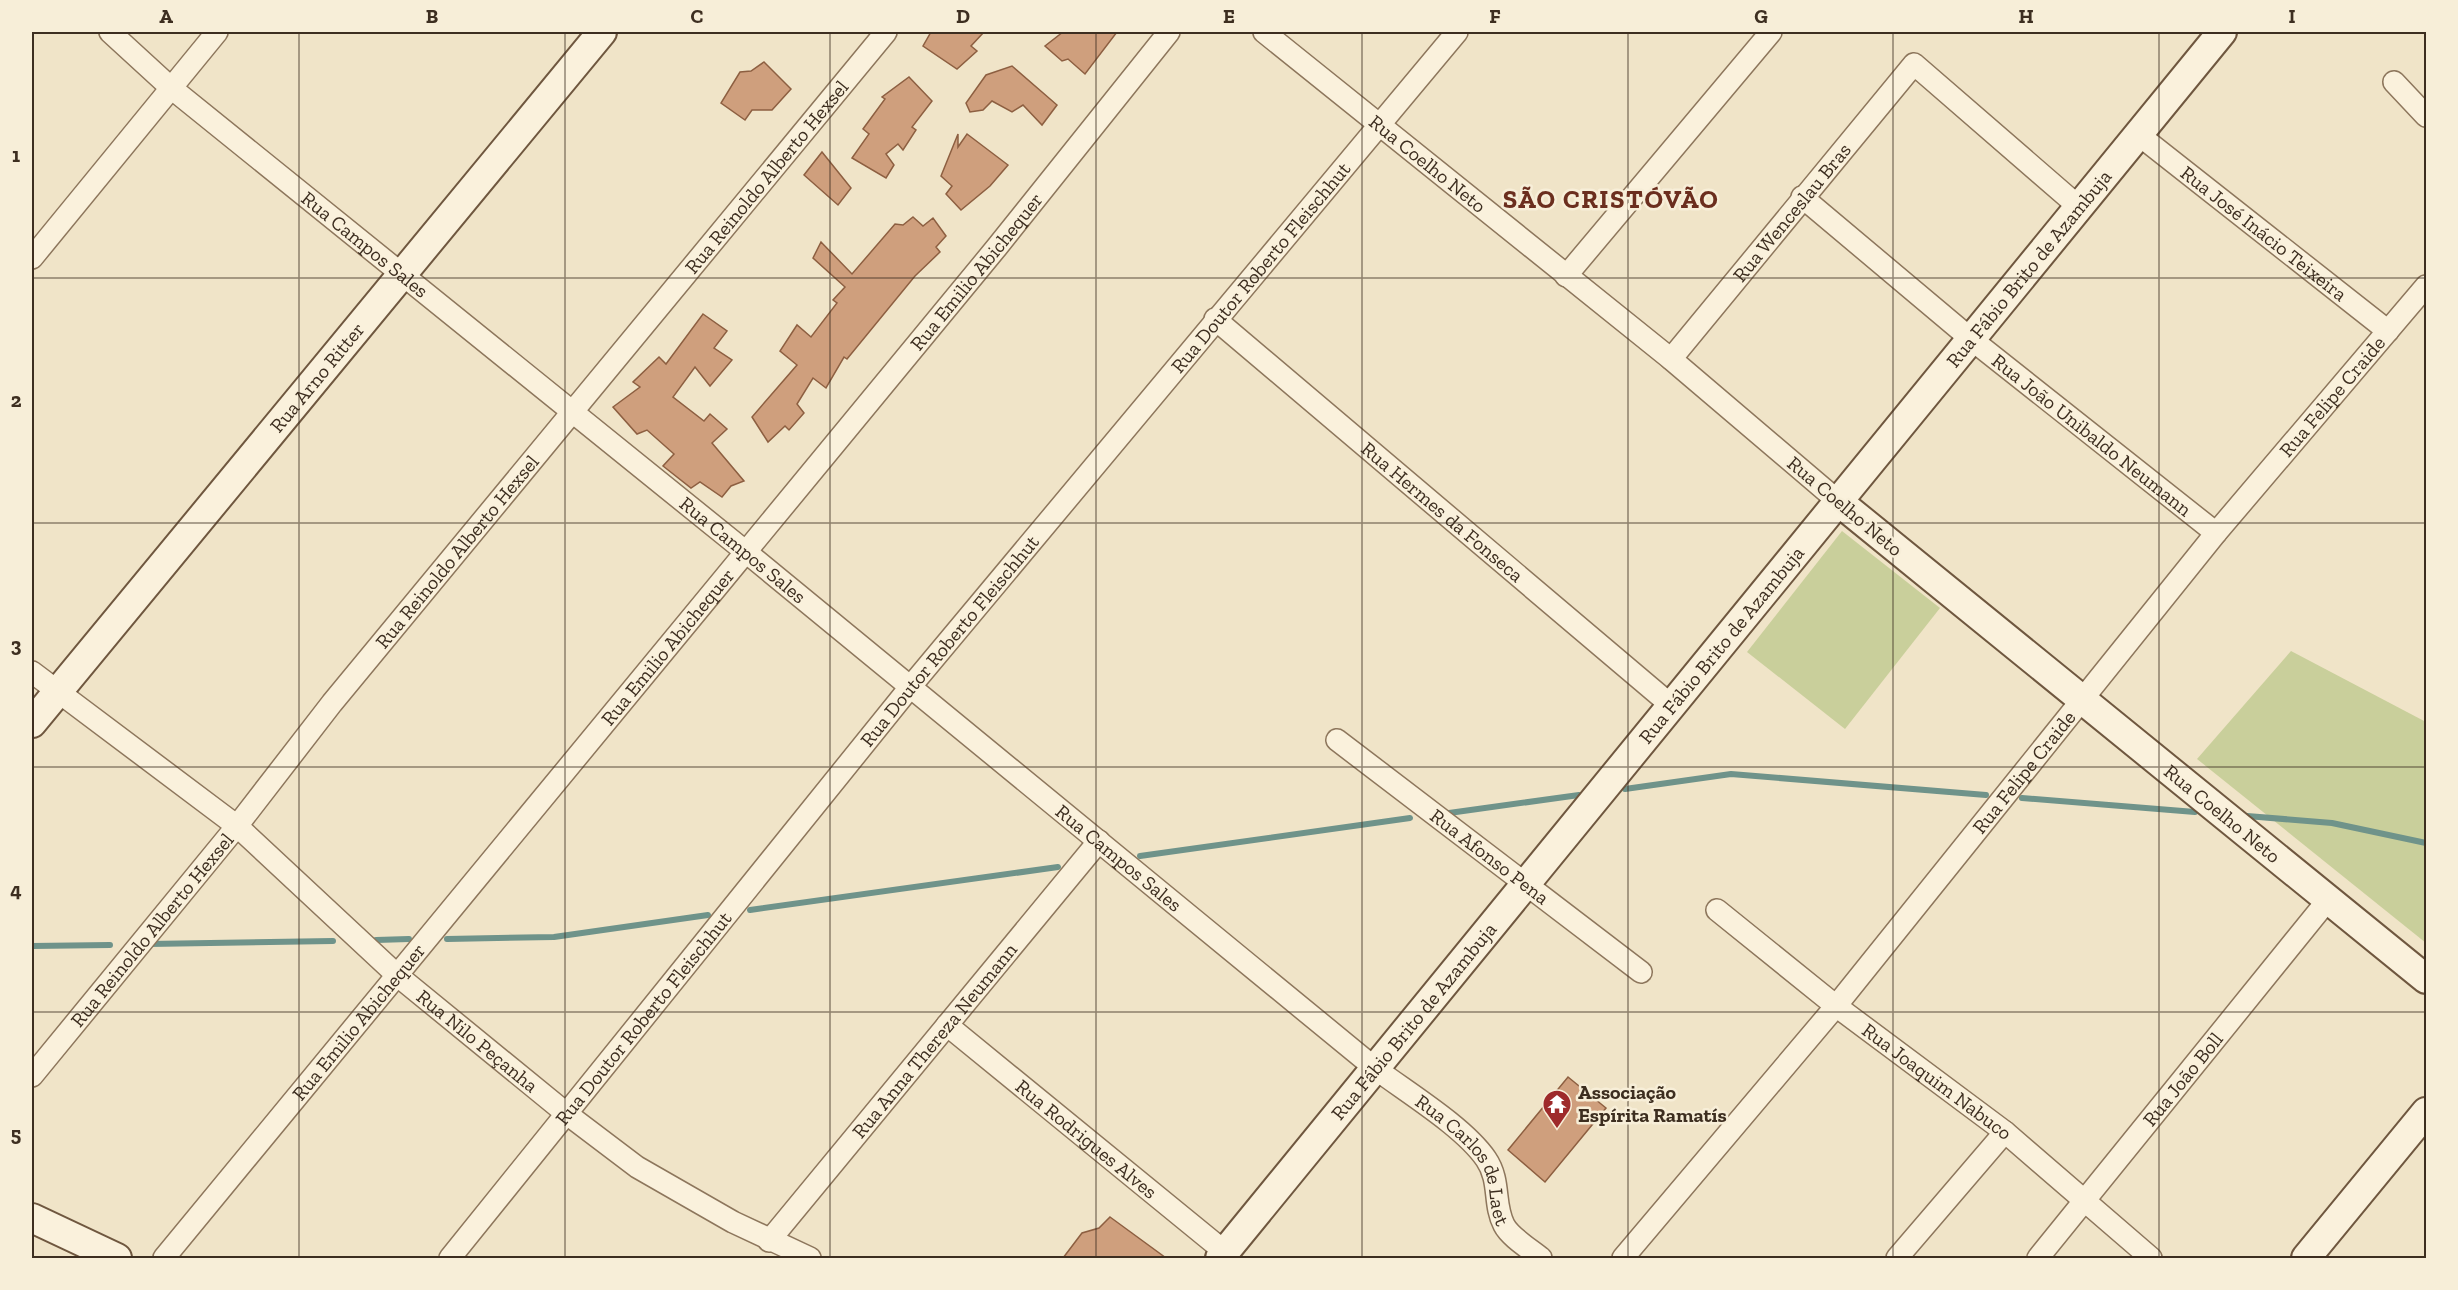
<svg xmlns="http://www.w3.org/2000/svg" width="2458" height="1290" viewBox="0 0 2458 1290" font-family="'Zilla Slab',serif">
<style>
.green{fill:#c9cf9b}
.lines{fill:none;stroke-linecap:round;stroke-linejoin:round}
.stream{stroke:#6f938a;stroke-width:6}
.building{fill:#cf9f7d;stroke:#8d5f41;stroke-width:1.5}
.street-casing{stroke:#8d765c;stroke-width:24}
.secondary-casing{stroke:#6f573f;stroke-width:32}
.street{stroke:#faf1dc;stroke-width:21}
.secondary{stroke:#faf1dc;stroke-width:28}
.grid{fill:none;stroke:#3d2e20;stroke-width:1.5;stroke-opacity:0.55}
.labels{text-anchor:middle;stroke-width:5;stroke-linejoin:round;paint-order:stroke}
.street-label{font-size:20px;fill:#3d2e20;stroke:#f7eed8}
.poi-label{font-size:20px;font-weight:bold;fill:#3d2e20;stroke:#f7eed8;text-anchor:start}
.district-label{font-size:26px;font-weight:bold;letter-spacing:1.5px;fill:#6b2e1e;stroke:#f7eed8}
.neatline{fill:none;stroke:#3d2e20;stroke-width:2}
.grid-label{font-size:20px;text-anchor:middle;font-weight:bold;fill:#3d2e20}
</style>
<rect width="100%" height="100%" fill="#f0e4c8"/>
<g class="green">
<path d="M 1842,531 L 1940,608 L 1845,729 L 1747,652 Z"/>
<path d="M 2291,651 L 2426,722 L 2426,943 L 2197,759 Z"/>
</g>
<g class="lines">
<g class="stream">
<path d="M 1625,789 L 1731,774 L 1986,795"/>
<path d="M 2022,798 L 2195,812"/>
<path d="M 1449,813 L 1579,795"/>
<path d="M 2247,816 L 2332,823 L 2426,843"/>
<path d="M 1140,856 L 1410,818"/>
<path d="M 750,910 L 1058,867"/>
<path d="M 447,939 L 554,937 L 708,915"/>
<path d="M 376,940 L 409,939"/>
<path d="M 149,944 L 333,941"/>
<path d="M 32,946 L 110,945"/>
</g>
</g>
<g class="building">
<path d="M 931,32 L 984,32 L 971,46 L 977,51 L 957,69 L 923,46 Z"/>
<path d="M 1063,32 L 1117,32 L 1085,74 L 1068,59 L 1062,61 L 1045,46 Z"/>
<path d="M 764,62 L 791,89 L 772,110 L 752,110 L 745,120 L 721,103 L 740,72 L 751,71 Z"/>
<path d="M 1012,66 L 1057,105 L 1042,125 L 1023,105 L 1012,112 L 992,101 L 983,110 L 970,112 L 966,103 L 986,75 Z"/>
<path d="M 909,77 L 932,101 L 912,127 L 916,130 L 903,150 L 898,144 L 886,154 L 894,165 L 886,178 L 852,158 L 869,134 L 863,129 L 885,99 L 882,97 Z"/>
<path d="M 958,134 L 958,147 L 967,134 L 1008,165 L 990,186 L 961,210 L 946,194 L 952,186 L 941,176 Z"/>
<path d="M 822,152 L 851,188 L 838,205 L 804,175 Z"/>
<path d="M 913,217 L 923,226 L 933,218 L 946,236 L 936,247 L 940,252 L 915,276 L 847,359 L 844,357 L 826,388 L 813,378 L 797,404 L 804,413 L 789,430 L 785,426 L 768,442 L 752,417 L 797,365 L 780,351 L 797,325 L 811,337 L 837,303 L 833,300 L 845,287 L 813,258 L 821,242 L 852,274 L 895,224 L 903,225 Z"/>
<path d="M 703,314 L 727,331 L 714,348 L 732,360 L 710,386 L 695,367 L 673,397 L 704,421 L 710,414 L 727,429 L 712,443 L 744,481 L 731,486 L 722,497 L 700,482 L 691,488 L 663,466 L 674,454 L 647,430 L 637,434 L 613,407 L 640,387 L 633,382 L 659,357 L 666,364 Z"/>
<path d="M 1568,1077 L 1606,1108 L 1545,1182 L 1508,1150 Z"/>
<path d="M 1110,1217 L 1166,1258 L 1063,1258 L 1082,1233 L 1099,1228 Z"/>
</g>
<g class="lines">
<g class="street-casing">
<g id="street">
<path id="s1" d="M 110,32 L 170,87 L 746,552 L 1376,1069 C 1408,1093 1464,1127 1486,1159 C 1501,1181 1493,1204 1504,1225 C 1510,1237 1530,1249 1541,1258"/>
<path id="s2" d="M 1264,32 L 1671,359 L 1839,502"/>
<path d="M 2394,82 L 2426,116"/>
<path id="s3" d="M 2139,135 L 2388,331"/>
<path id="s4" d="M 1802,197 L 1971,339 L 2216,533"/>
<path d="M 32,258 L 217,32"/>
<path d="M 1566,276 L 1771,32"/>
<path id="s5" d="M 1215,319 L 1672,706"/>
<path id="s6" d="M 1671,359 L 1914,64 L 2079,207"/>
<path id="s7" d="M 32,672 L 237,826 L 398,976 L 567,1114 L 637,1167 L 733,1222 L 810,1258"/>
<path id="s8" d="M 1337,740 L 1641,972"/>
<path id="s9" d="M 1717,910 L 1836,1006 L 2005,1132 L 2151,1258"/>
<path id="s10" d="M 947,1025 L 1225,1252"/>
<path id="s11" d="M 32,1076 L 237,826 L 332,703 L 886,32"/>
<path id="s12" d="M 769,1241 L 1099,841"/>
<path id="s13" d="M 164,1258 L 997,247 L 1169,32"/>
<path id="s14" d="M 450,1258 L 911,686 L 1457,32"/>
<path id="s15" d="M 1623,1258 L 1836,1006 L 2216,533 L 2426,286"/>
<path d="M 1897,1258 L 2005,1132"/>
<path id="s16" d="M 2038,1258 L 2327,901"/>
</g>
</g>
<g class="secondary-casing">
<g id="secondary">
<path id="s17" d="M 1839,502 L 2426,979"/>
<path id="s18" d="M 32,723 L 602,32"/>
<path d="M 32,1218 L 117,1258"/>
<path id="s19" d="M 1220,1258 L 2222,32"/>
<path d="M 2306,1258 L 2426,1112"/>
</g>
</g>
<use href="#street" class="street"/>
<use href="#secondary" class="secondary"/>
</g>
<path class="grid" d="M 299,32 L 299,1258M 565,32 L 565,1258M 830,32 L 830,1258M 1096,32 L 1096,1258M 1362,32 L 1362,1258M 1628,32 L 1628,1258M 1893,32 L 1893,1258M 2159,32 L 2159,1258M 32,278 L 2426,278M 32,523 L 2426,523M 32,767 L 2426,767M 32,1012 L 2426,1012"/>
<defs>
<g id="temple-pin" transform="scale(1.5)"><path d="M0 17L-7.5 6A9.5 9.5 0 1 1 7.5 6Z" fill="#9e2a2b" stroke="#f7eed8"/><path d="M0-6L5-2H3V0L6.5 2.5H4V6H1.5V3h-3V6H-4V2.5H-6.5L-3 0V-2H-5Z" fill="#fff"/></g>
</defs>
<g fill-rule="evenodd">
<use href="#temple-pin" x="1557" y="1104"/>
</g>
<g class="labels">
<g class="street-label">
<text dy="7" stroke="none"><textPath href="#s2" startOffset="210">Rua Coelho Neto</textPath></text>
<text dy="7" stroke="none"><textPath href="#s11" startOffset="1161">Rua Reinoldo Alberto Hexsel</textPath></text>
<text dy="7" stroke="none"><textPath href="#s6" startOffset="190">Rua Wenceslau Bras</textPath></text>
<text dy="7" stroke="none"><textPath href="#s3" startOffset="159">Rua José Inácio Teixeira</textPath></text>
<text dy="7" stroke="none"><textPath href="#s1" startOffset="332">Rua Campos Sales</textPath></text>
<text dy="7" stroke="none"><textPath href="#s14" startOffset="1280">Rua Doutor Roberto Fleischhut</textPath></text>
<text dy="7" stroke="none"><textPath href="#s19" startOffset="1278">Rua Fábio Brito de Azambuja</textPath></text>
<text dy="7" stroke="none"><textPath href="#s13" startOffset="1278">Rua Emilio Abichequer</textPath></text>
<text dy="7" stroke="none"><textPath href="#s18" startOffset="448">Rua Arno Ritter</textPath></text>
<text dy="7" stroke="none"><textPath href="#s15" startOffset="1116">Rua Felipe Craide</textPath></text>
<text dy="7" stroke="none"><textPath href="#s4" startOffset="375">Rua João Unibaldo Neumann</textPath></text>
<text transform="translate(1845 506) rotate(40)" y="7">Rua Coelho Neto</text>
<text dy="7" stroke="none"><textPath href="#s5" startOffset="298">Rua Hermes da Fonseca</textPath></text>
<text dy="7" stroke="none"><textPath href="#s1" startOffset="818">Rua Campos Sales</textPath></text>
<text dy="7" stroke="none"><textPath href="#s11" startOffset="675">Rua Reinoldo Alberto Hexsel</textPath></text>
<text dy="7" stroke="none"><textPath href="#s14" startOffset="794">Rua Doutor Roberto Fleischhut</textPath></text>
<text dy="7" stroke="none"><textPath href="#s19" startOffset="792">Rua Fábio Brito de Azambuja</textPath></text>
<text dy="7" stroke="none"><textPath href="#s13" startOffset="792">Rua Emilio Abichequer</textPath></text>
<text dy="7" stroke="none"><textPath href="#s15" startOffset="630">Rua Felipe Craide</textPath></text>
<text dy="7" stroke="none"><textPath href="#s17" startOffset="494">Rua Coelho Neto</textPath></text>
<text dy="7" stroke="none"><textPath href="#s1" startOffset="1304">Rua Campos Sales</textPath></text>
<text dy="7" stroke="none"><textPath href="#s8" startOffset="192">Rua Afonso Pena</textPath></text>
<text dy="7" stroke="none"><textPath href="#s11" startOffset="189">Rua Reinoldo Alberto Hexsel</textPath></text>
<text dy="7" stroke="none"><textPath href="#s14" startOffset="308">Rua Doutor Roberto Fleischhut</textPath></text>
<text dy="7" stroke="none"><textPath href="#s19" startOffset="306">Rua Fábio Brito de Azambuja</textPath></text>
<text dy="7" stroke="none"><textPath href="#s13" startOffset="306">Rua Emilio Abichequer</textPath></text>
<text dy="7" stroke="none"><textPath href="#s7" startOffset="579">Rua Nilo Peçanha</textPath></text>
<text dy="7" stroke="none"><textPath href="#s12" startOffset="260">Rua Anna Thereza Neumann</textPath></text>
<text dy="7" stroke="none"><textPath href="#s16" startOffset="230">Rua João Boll</textPath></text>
<text dy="7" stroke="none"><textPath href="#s9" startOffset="279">Rua Joaquim Nabuco</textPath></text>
<text dy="7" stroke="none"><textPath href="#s10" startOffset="180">Rua Rodrigues Alves</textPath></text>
<text dy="7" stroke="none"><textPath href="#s1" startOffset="1768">Rua Carlos de Laet</textPath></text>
</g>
<g class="poi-label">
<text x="1578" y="1099">Associação<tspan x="1578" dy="23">Espírita Ramatís</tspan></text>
</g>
<g class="district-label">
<text x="1611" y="208">SÃO CRISTÓVÃO</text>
</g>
</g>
<rect width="2458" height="1290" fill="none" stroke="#f7eed8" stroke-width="66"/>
<rect x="33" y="33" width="2392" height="1224" class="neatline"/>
<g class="grid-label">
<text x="166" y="23">A</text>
<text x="432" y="23">B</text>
<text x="697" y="23">C</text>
<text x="963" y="23">D</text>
<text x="1229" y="23">E</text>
<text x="1495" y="23">F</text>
<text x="1761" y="23">G</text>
<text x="2026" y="23">H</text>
<text x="2292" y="23">I</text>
<text x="16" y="162">1</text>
<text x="16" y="407">2</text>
<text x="16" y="652">3</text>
<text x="16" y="897">4</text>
<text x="16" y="1141">5</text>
</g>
</svg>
